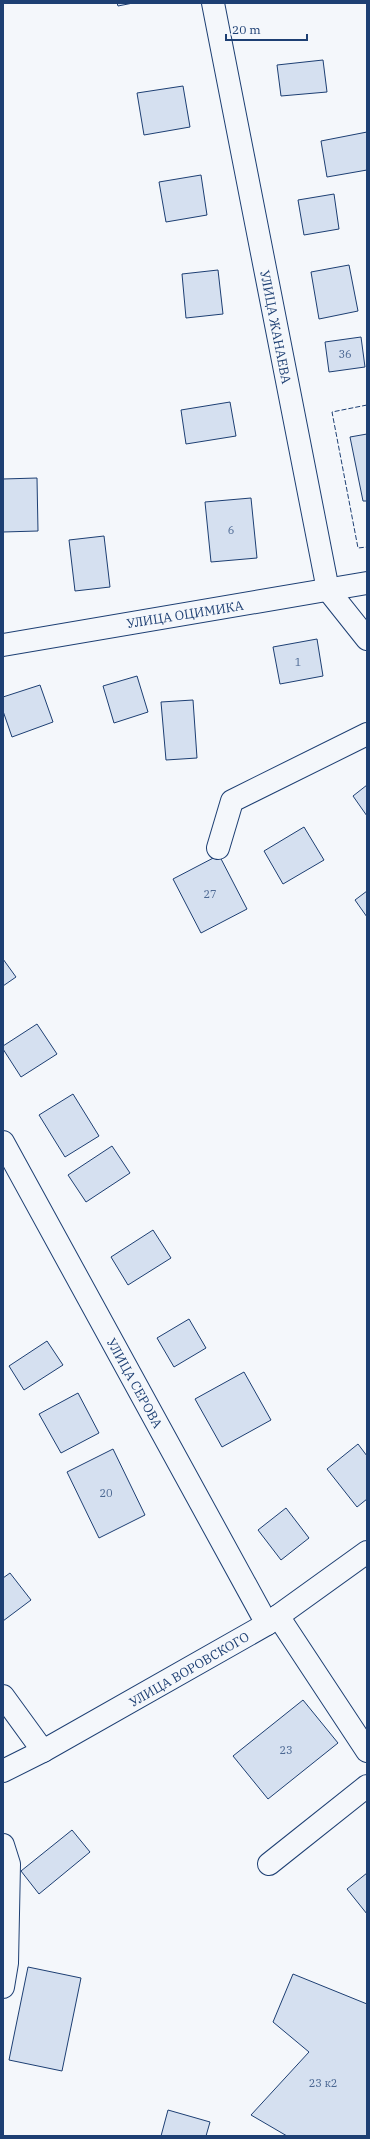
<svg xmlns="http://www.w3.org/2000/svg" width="370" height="2139" viewBox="0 0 370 2139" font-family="'IBM Plex Serif',serif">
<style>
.building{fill:#d5e0f0;stroke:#1d3f73}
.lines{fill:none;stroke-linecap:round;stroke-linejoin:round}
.minor-casing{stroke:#1d3f73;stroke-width:24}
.minor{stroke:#f4f7fb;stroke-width:22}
.fence{stroke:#1d3f73;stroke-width:1;stroke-dasharray:5 2;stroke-linecap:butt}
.labels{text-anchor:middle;stroke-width:3;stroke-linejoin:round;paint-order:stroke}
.number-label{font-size:11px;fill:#4b6792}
.street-label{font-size:13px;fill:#1d3f73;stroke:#f4f7fb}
</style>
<rect width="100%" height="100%" fill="#f4f7fb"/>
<g class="building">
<path d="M 117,3 L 133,3 L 118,6 Z"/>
<path d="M 323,60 L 327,92 L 281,96 L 277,65 Z"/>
<path d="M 183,86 L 190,127 L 144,135 L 137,93 Z"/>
<path d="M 367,132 L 367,170 L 327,177 L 321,141 Z"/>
<path d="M 201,175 L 207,215 L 166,222 L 159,182 Z"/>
<path d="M 334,194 L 339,229 L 304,235 L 298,200 Z"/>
<path d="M 349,265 L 358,311 L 319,319 L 311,272 Z"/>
<path d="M 218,270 L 223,314 L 186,318 L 182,274 Z"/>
<path d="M 361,337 L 365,367 L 329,372 L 325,342 Z"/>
<path d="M 230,402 L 236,436 L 186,444 L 181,410 Z"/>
<path d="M 367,434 L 367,501 L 363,501 L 350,437 Z"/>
<path d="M 37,478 L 38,531 L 3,532 L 3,479 Z"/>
<path d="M 251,498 L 257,558 L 211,562 L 205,502 Z"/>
<path d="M 104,536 L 110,587 L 75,591 L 69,540 Z"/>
<path d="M 317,639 L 323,676 L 280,684 L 273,647 Z"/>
<path d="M 137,676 L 148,712 L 114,723 L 103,686 Z"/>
<path d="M 40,685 L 53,722 L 12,737 L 3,711 L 3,697 Z"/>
<path d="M 193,700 L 197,758 L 166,760 L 161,702 Z"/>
<path d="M 367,785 L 367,816 L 353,796 Z"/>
<path d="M 304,827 L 324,860 L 283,884 L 264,851 Z"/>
<path d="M 219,855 L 247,909 L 201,933 L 173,879 Z"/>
<path d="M 367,891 L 367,917 L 355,900 Z"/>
<path d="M 3,959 L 16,977 L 3,986 Z"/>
<path d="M 37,1024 L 57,1054 L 21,1077 L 3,1049 L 3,1046 Z"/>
<path d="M 73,1094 L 99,1136 L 65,1157 L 39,1115 Z"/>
<path d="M 112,1146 L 130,1173 L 86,1202 L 68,1175 Z"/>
<path d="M 153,1230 L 171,1258 L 128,1285 L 111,1257 Z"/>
<path d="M 189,1319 L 206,1348 L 174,1367 L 157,1338 Z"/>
<path d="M 47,1341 L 63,1365 L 24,1390 L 9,1366 Z"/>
<path d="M 244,1372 L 271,1420 L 222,1447 L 195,1399 Z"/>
<path d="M 78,1393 L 99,1433 L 61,1453 L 39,1414 Z"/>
<path d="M 358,1444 L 367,1456 L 367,1499 L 357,1507 L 327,1469 Z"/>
<path d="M 113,1449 L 145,1515 L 99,1538 L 67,1472 Z"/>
<path d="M 286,1508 L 309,1538 L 281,1560 L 258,1530 Z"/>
<path d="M 10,1573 L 31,1600 L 3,1621 L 3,1578 Z"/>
<path d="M 303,1700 L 338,1743 L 268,1799 L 233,1756 Z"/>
<path d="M 72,1830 L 90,1852 L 39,1894 L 21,1871 Z"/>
<path d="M 367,1873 L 367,1914 L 347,1889 Z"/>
<path d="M 28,1967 L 81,1978 L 62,2071 L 9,2060 Z"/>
<path d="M 293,1974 L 367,2004 L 367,2136 L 287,2136 L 251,2115 L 309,2052 L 273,2022 Z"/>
<path d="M 168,2110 L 210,2122 L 206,2136 L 161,2136 Z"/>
</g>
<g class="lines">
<g class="minor-casing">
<g id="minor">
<path d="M 213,3 L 328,590 L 367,639"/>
<path d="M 3,645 L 367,583"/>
<path d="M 218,848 L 232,801 L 367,734"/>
<path d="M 3,1142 L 267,1624"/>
<path d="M 278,1616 L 367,1751"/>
<path d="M 3,1696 L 43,1751"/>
<path d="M 3,1771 L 43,1751 L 267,1624 L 367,1552"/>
<path d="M 3,1845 L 9,1864 L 7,1963 L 3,1987"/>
<path d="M 269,1864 L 367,1786"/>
</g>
</g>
<use href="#minor" class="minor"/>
<path class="fence" d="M 367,405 L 332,412 L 358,548 L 367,547"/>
</g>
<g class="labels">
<g class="number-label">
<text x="345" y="358">36</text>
<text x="231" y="534">6</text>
<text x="298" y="666">1</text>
<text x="210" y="898">27</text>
<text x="106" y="1497">20</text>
<text x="286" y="1754">23</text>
<text x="323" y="2087">23 к2</text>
</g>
<g class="street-label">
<text transform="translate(276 327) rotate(79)" y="5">УЛИЦА ЖАНАЕВА</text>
<text transform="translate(185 614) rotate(-9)" y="5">УЛИЦА ОЦИМИКА</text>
<text transform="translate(135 1383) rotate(61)" y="5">УЛИЦА СЕРОВА</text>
<text transform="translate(189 1669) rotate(-30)" y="5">УЛИЦА ВОРОВСКОГО</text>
</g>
</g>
<rect width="370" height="2139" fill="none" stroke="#1d3f73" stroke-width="8"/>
<path d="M226 34v6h81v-6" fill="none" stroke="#1d3f73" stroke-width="2"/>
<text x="232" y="34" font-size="12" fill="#1d3f73" stroke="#f4f7fb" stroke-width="3" paint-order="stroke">20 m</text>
</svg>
